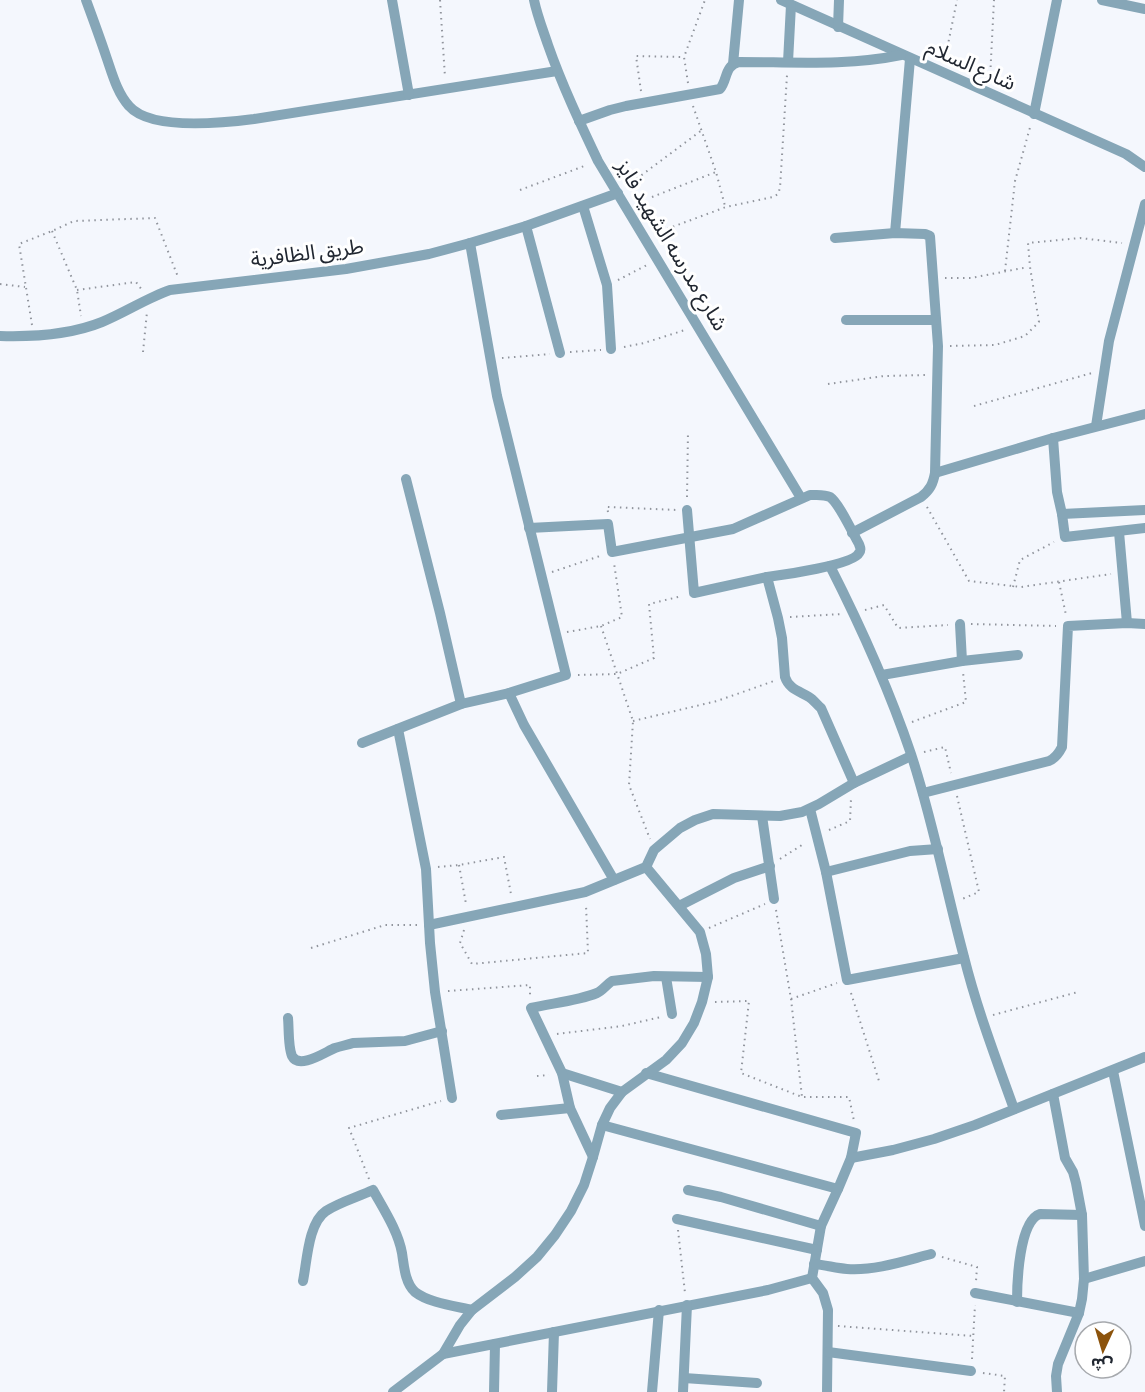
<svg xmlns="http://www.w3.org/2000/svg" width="1145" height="1392" viewBox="0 0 1145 1392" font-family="'Alegreya Sans','Noto Sans Arabic',sans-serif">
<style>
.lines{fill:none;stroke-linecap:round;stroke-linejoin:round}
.path{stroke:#91959d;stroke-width:2;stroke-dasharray:1.5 4.5;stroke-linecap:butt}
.street{stroke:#86a6b7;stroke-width:10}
.labels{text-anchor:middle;stroke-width:6;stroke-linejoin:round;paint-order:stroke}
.street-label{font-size:21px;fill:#212731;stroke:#fff}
</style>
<rect width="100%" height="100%" fill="#f4f7fd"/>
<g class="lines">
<g class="path">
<path d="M 440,0 L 445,77"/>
<path d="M 945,59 L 957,0"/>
<path d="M 990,79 L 994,0"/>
<path d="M 688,83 L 684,57 L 705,0"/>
<path d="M 641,91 L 636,56 L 684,57"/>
<path d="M 693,106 L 716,172 L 725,206"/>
<path d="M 627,186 L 702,130"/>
<path d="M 520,190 L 587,165"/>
<path d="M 652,197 L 716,172"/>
<path d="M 52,231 L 77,290 L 81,316"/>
<path d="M 656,233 L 726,207 L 773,197 L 778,194 L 780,188 L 787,75"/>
<path d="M 1005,271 L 1015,181 L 1031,124"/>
<path d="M 945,278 L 971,278 L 1028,267"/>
<path d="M 618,280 L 647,265"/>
<path d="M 0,284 L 25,287"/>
<path d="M 77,290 L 136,282 L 142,290"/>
<path d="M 32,325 L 19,244 L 52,231 L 74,221 L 155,218 L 178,277"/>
<path d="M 950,346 L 995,345 L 1025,336 L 1039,322 L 1030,267 L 1028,243 L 1080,238 L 1122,243"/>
<path d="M 624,347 L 644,343 L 685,330"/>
<path d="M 143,352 L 147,312"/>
<path d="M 570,352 L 601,350"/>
<path d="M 502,358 L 550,354"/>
<path d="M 828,384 L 884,376 L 927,375"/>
<path d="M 974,406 L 1092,373"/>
<path d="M 687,497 L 688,432"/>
<path d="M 927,507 L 969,581 L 1021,587 L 1111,574"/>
<path d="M 608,512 L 607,507 L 677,510"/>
<path d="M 552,572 L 600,556"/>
<path d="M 1059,582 L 1066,615"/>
<path d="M 1013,587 L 1020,560 L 1054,542"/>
<path d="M 865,610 L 884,605 L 898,628 L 948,625"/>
<path d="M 790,617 L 842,614"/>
<path d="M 971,624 L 1056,626"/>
<path d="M 601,626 L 633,721 L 629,785 L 650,839"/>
<path d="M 567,632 L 601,626 L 622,617 L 614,563"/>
<path d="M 578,675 L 617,674 L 654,658 L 649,604 L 682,596"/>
<path d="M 633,721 L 717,701 L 774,681"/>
<path d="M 912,722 L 966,702 L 963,672"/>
<path d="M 924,752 L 945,747 L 951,773"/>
<path d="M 957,796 L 979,892 L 962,899"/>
<path d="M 829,830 L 850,821 L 851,799"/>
<path d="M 780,859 L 805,843"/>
<path d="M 459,865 L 466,904"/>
<path d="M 438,867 L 459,865 L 504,857 L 511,894"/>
<path d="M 776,910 L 791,999 L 802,1097"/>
<path d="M 709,928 L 765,904"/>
<path d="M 464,930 L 460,943 L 472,964 L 588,953 L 586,905"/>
<path d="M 311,948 L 385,925 L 417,925"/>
<path d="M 448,991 L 530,985 L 530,996"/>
<path d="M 851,993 L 879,1081"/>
<path d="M 791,999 L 837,983"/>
<path d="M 715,1002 L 749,1001 L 741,1073 L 802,1097 L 849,1097 L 854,1121"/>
<path d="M 993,1015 L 1078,992"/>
<path d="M 557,1034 L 622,1026 L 661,1017"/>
<path d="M 537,1076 L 549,1075"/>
<path d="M 369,1179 L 349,1128 L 441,1101"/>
<path d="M 678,1230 L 685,1293"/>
<path d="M 942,1257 L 977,1267 L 976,1281"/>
<path d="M 838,1326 L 973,1336"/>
<path d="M 972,1359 L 975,1305"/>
<path d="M 983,1373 L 1005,1376 L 1004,1392"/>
</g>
<g class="street">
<path d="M 86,0 C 93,19 100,38 106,56 C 112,73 117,93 129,106 C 151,131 223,123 254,119 L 557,71"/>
<path d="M 392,0 L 409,95"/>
<path d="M 534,0 C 537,15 543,30 548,45 C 562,85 580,123 598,161 L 801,498"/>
<path d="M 781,0 L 1126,154 L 1145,167"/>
<path d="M 1102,0 L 1145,9"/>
<path d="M 838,27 L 839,0"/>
<path d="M 788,62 L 791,5"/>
<path d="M 733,64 L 739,0"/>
<path d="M 1034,114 L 1057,0"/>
<path d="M 579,121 L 610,110 L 626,106 L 720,89 C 728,79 724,66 739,62 C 793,62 848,66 901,55"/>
<path d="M 583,206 L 607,285 L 611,349"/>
<path d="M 526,226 L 560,353"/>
<path d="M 895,233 L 910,59"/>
<path d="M 835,238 L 895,233 L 925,234 L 930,236 L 938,346 L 935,473 C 933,484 930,490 921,497 L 852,533"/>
<path d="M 846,320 L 936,320"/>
<path d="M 0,336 C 34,337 70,335 102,322 C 126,312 147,298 170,290 L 346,269 L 429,254 L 470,243 L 526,226 L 618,193"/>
<path d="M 1096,426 L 1109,341 L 1145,204"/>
<path d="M 1053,438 L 1057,492 L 1062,514 L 1065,537 L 1145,528"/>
<path d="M 935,473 L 1053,438 L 1145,414"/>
<path d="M 406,479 L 440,613 L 461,704"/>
<path d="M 687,510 L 694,593 L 767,577 L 778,618 L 782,638 L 785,677 C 789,689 799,691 809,697 C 814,700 817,705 821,708 L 854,783"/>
<path d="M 1062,514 L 1145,510"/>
<path d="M 529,528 L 608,524 L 612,552 L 733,529 L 810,495 C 817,495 824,494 830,497 C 839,503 853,534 859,544 C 860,548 862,549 859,553 C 853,565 783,575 767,577"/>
<path d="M 1119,532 L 1127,623"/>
<path d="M 830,566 C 861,627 889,689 911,754 C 933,821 946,890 964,957 C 977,1009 996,1059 1014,1109"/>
<path d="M 960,624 L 962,661"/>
<path d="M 882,675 L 962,661 L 1018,655"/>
<path d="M 509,693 L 524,725 L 614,880"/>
<path d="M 398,729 L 426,869 L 430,943 L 435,992 L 452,1098"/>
<path d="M 362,743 L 461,704 L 509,693 L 566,675 L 497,396 L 470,243"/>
<path d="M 923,793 L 1049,761 C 1056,758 1059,753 1062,747 L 1068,626 L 1127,623 L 1145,624"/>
<path d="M 810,809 L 826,872 L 847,980 L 964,958"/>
<path d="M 762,816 L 774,899"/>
<path d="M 826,872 L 910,851 L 938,849"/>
<path d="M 679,906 L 734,878 L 770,866"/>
<path d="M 429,925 L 585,892 L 646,867 L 654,850 L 680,828 L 695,820 L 713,814 L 780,816 L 802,812 L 819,804 L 854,783 L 911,756"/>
<path d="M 666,977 L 672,1014"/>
<path d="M 288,1018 C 289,1028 288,1047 292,1056 C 299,1070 325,1052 335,1048 C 341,1046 347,1045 353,1043 L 405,1041 L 442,1031"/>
<path d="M 1113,1071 L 1145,1226"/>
<path d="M 562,1073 L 622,1092"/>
<path d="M 646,1073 L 856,1133 L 851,1158 L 838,1189 L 821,1226 L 812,1278 L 823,1293 L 828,1310 L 827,1392"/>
<path d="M 1053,1094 L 1065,1158 L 1073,1172 L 1076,1183 L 1082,1215 L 1084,1279 L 1082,1299 L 1079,1313 L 1058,1364 L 1056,1376 L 1057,1392"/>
<path d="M 501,1115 L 570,1108"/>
<path d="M 602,1125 L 838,1189"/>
<path d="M 593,1157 L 570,1108 L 562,1073 L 531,1008 C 553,1003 577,1001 597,993 C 603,990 607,984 612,981 L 654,976 L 708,977"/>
<path d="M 851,1158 L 893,1150 L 934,1139 L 975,1125 L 1145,1057"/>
<path d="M 688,1190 L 721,1197 L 821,1226"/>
<path d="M 677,1219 L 817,1250"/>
<path d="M 814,1264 C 825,1265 836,1268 847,1269 C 875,1271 904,1261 931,1254"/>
<path d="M 1084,1279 L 1145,1261"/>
<path d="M 303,1281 C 307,1262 308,1223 326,1211 C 340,1202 358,1197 373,1190 C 384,1210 398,1231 402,1253 C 404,1266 405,1283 415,1292 C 429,1303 455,1306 472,1310"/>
<path d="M 975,1293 L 1079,1313"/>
<path d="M 1017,1302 C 1017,1283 1019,1221 1040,1214 L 1082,1215"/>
<path d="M 828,1352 L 971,1371"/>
<path d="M 443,1354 L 768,1290 L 812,1278"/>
<path d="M 684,1378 L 757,1383"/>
<path d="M 393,1392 L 443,1354 L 460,1325 L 472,1310 L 515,1277 L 537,1257 L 555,1235 L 571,1211 L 584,1185 L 593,1157 L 602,1125 L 610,1108 L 622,1092 L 666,1060 L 682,1043 L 694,1023 L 702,1002 L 708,977 L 706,954 L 700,932 L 646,867"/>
<path d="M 494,1392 L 495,1344"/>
<path d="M 552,1392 L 554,1332"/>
<path d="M 652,1392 L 659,1310"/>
<path d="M 683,1392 L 687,1305"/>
</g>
</g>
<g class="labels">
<g class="street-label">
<text transform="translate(971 65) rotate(24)" y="7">شارع السلام</text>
<text transform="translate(672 245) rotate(59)" y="7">شارع مدرسه الشهيد فايز</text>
<text transform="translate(307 253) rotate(-7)" y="7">طريق الظافرية</text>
</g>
</g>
<g transform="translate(1103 1350) rotate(184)"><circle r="28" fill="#ffffff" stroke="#a6a9ad" stroke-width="1.5"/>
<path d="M0-4.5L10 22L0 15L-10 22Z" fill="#8c530c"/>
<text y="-9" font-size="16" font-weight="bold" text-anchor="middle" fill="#212731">ش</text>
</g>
</svg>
